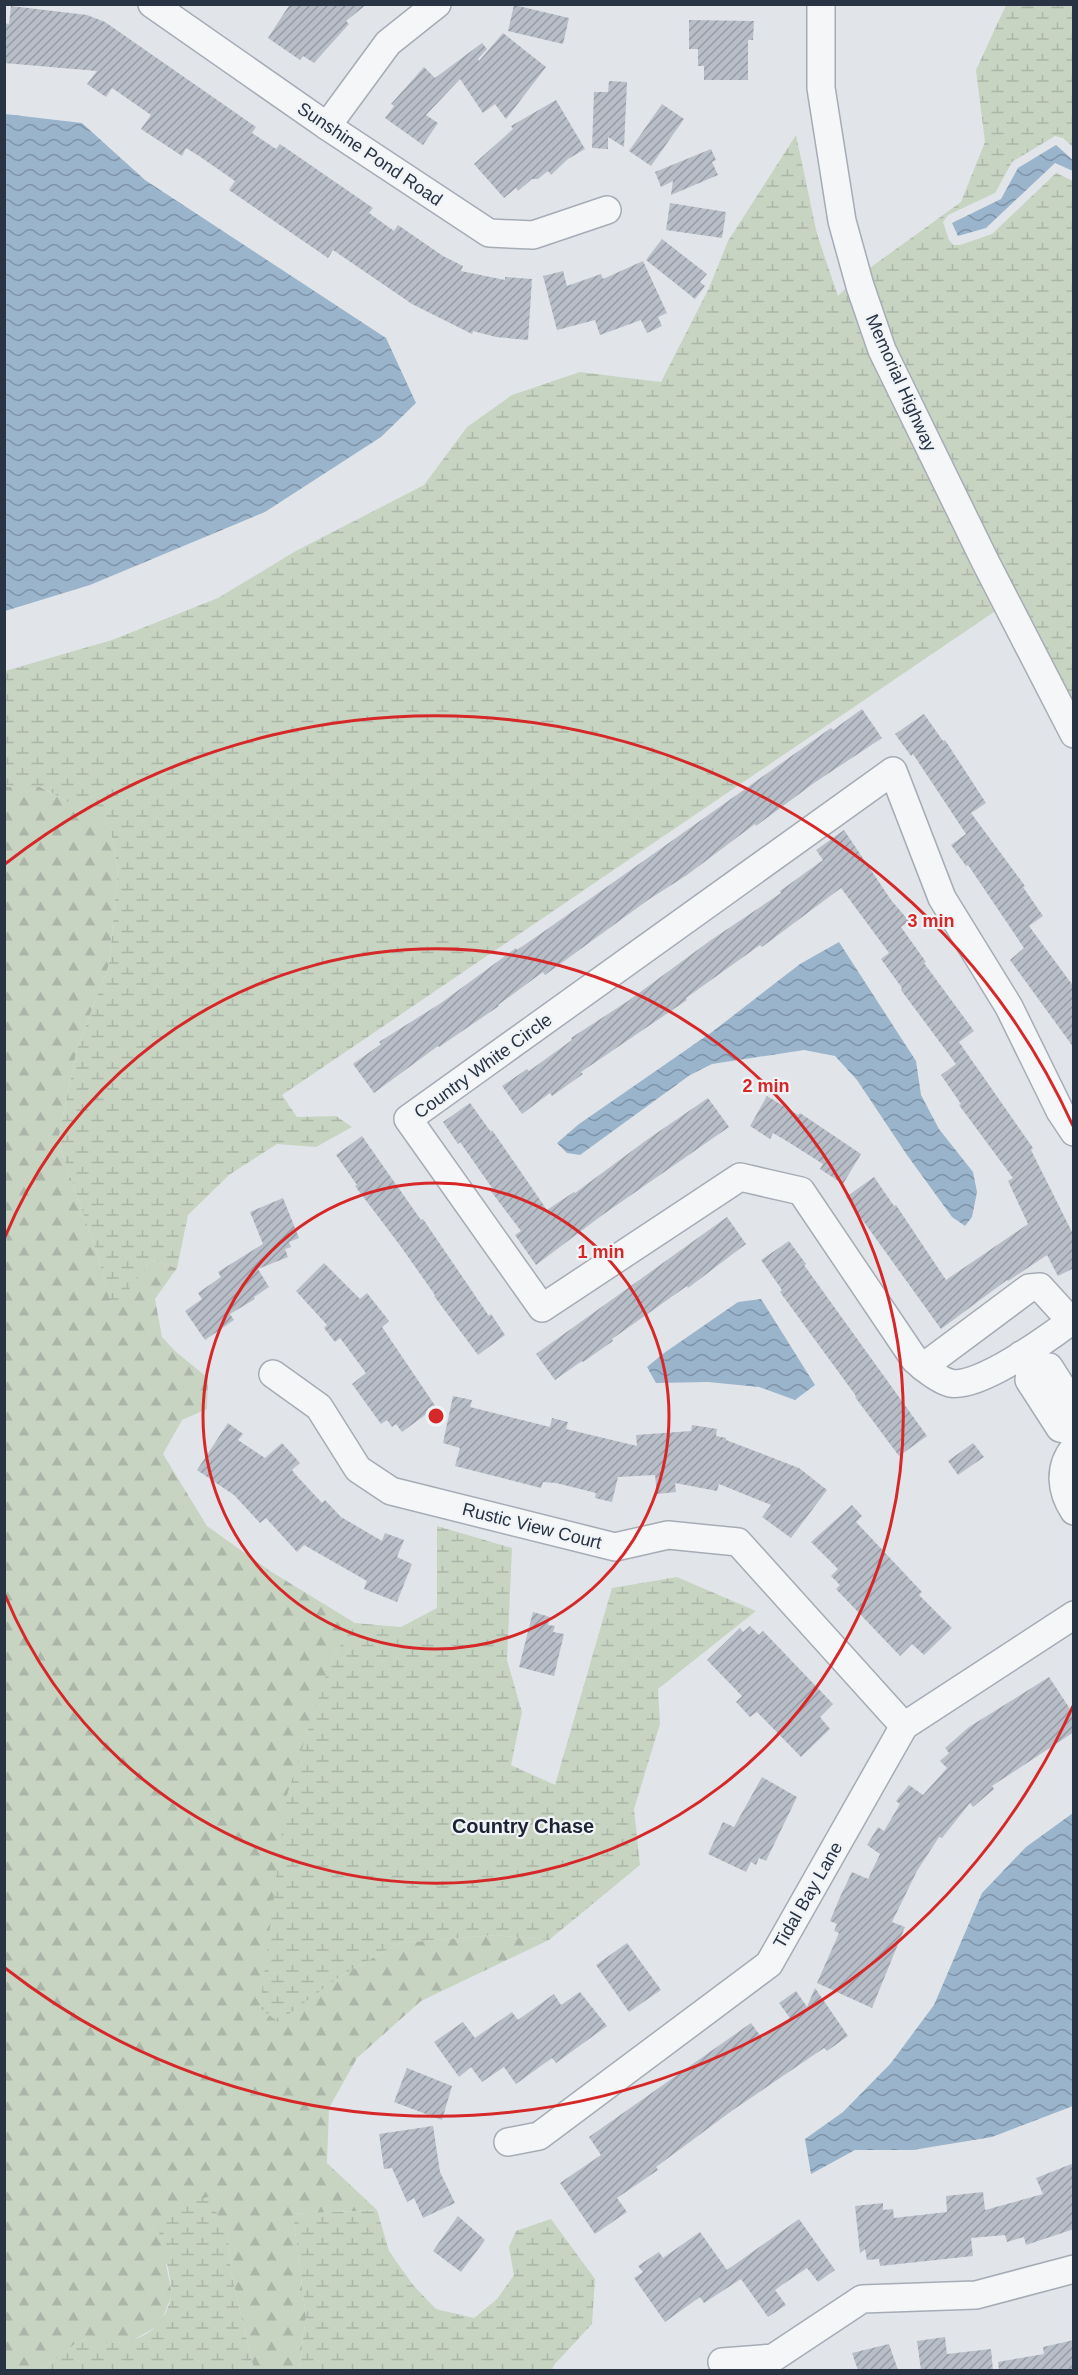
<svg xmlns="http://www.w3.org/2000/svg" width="1078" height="2375" viewBox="0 0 1078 2375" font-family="Arial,sans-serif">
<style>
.forest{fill:url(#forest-firs)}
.wetland{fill:url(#wetland-marsh)}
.water{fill:url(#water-waves)}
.building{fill:url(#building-hatch)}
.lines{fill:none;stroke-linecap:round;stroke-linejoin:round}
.minor-casing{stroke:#a6acb5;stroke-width:30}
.minor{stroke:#f4f6f8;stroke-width:27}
.ring{fill:none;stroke:#d62828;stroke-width:3}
.labels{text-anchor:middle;stroke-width:4.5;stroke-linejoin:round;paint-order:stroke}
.street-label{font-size:18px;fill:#283343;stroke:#f1f4f7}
.neighbourhood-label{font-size:20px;font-weight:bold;fill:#1b2433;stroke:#f1f4f7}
.centre{fill:#d62828;stroke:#f1f4f7;stroke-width:3}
.ring-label{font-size:18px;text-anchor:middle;font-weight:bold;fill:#d62828;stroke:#f1f4f7;stroke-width:4.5;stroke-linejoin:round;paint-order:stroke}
</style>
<defs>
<pattern id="forest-firs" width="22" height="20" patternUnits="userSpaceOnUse" patternTransform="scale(1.5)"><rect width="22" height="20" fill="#c7d4c2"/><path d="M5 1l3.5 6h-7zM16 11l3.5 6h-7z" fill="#abb6a8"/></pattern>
<pattern id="wetland-marsh" width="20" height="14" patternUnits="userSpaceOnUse" patternTransform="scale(1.5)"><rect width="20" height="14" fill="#c7d4c2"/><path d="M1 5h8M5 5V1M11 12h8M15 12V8" fill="none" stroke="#abb6a8"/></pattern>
<pattern id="water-waves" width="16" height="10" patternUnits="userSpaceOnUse" patternTransform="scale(1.5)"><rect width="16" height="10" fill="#9ab4cc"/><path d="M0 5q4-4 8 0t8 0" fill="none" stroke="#7e93a7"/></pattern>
<pattern id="building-hatch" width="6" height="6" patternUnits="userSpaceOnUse" patternTransform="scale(1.5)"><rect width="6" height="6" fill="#b8bec8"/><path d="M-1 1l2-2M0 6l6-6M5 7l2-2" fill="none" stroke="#969ba4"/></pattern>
</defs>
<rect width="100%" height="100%" fill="#e1e5ea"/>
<path class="forest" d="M 4,787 L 40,787 L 110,824 L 118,871 L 109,965 L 77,1049 L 58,1141 L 97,1253 L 113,1310 L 151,1260 L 177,1268 L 155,1299 L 162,1337 L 175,1351 L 208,1378 L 207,1409 L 182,1420 L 163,1454 L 207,1526 L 270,1571 L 355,1623 L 331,1660 L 339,1977 L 399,1943 L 495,1935 L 549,1940 L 421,2001 L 357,2058 L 329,2108 L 327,2163 L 377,2210 L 293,2214 L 306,2317 L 299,2370 L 254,2370 L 231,2272 L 228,2236 L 166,2264 L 172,2294 L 160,2325 L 131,2341 L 105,2344 L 80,2340 L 47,2366 L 37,2370 L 5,2370 Z"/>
<g class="wetland">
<path d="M 1006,5 L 1073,5 L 1073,147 L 1063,138 L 1055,136 L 1012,162 L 995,193 L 948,215 L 943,222 L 949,240 L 953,245 L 960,245 L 992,234 L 1056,173 L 1073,181 L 1073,709 L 892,345 L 867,270 L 961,202 L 985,142 L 976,70 Z"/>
<path d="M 796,135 L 817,234 L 838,296 L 848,286 L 997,610 L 282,1095 L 297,1117 L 336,1116 L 352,1127 L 316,1147 L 277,1144 L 229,1175 L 188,1215 L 177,1268 L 151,1260 L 113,1311 L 97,1253 L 58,1141 L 77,1049 L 109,965 L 118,871 L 110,825 L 41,787 L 5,787 L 5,671 L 112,640 L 218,598 L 294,552 L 424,485 L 467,427 L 512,395 L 580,372 L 661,382 L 709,288 L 728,241 Z"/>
<path d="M 437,1526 L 512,1548 L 507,1660 L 522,1712 L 511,1765 L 555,1785 L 612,1588 L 677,1577 L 756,1611 L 658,1689 L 660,1724 L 634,1809 L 640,1865 L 549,1940 L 495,1935 L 399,1943 L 339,1977 L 278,2022 L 260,2008 L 286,1798 L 331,1660 L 355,1623 L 401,1627 L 437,1608 Z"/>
<path d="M 209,2197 L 228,2236 L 231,2272 L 254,2370 L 37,2370 L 47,2366 L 80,2340 C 120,2347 162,2343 171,2296 C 174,2283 161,2242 158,2228 L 182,2202 Z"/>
<path d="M 377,2210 L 389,2251 L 413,2285 L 436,2309 L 474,2318 L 497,2299 L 514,2275 L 509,2247 L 516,2231 L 551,2219 L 595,2279 L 592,2324 L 554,2365 L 552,2370 L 299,2370 L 306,2317 L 293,2214 Z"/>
</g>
<g class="water">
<path d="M 5,114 L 82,123 L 145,180 L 386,338 L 416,403 L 381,437 L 265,512 L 90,585 L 5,611 Z"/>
<path d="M 1056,145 L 1073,160 L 1073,171 L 1055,163 L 986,228 L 958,236 L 952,223 L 1001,199 L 1018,168 Z"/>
<path d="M 839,942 L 916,1061 L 921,1095 L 939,1129 L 973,1172 L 977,1192 L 972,1217 L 965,1226 L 952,1217 L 907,1155 L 857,1080 L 835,1056 L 804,1050 L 712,1064 L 690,1075 L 580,1155 L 567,1153 L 557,1143 L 579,1124 L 712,1032 L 800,964 Z"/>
<path d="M 761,1299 L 815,1385 L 795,1400 L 759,1387 L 708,1382 L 656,1383 L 647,1367 L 664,1353 L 738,1302 Z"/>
<path d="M 1073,1813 L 1073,2106 L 992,2137 L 913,2150 L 855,2150 L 811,2174 L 805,2139 L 843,2112 L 891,2063 L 934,2005 L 982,1893 L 1026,1847 Z"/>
</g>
<g class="building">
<path d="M 290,4 L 367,4 L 346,21 L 349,24 L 314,63 L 303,56 L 300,60 L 268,38 Z"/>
<path d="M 514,5 L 569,18 L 563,44 L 508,31 Z"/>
<path d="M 11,6 L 87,15 L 105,22 L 256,127 L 252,133 L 276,149 L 280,144 L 373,208 L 369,213 L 394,231 L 398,225 L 443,256 L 463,266 L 461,271 L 505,280 L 505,277 L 532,279 L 528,340 L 496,337 L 473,331 L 472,334 L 412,304 L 333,250 L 328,258 L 229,190 L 235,181 L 199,156 L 186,148 L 182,156 L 141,129 L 151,115 L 115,90 L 112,88 L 106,97 L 87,84 L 97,71 L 4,63 L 4,23 L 9,24 Z"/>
<path d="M 689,20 L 754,21 L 753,40 L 748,40 L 748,80 L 704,80 L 704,66 L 698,66 L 698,49 L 689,49 Z"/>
<path d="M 503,33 L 546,67 L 506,119 L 495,104 L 483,113 L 460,79 L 426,115 L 438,123 L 423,145 L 385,118 L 394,106 L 391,104 L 424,67 L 435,78 L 482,43 L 487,49 L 478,59 L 479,61 Z"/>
<path d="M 609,81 L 627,82 L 624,147 L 608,137 L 608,149 L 592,148 L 594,92 L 608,92 Z"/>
<path d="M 556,100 L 585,149 L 568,159 L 551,175 L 548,171 L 538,179 L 532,179 L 518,191 L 516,188 L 504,198 L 474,164 L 513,129 L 511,126 Z"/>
<path d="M 662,104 L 684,119 L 651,166 L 629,151 Z"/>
<path d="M 711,149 L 716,160 L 712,162 L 718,175 L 671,195 L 673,181 L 661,187 L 655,172 Z"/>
<path d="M 670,203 L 726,212 L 722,238 L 666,230 Z"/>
<path d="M 662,239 L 707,274 L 700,282 L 705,286 L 695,299 L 646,260 Z"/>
<path d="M 643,261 L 667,313 L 658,317 L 662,326 L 647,333 L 641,320 L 600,335 L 595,320 L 557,330 L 543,276 L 563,271 L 567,286 L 601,274 L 603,279 Z"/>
<path d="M 862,709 L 882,738 L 814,783 L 756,826 L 755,824 L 687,875 L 648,900 L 545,975 L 543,972 L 498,1005 L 499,1006 L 439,1047 L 438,1046 L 374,1093 L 353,1064 L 381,1044 L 379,1042 L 441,1003 L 516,948 L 517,950 L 546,930 L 831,728 L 833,730 Z"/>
<path d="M 924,714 L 943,741 L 945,740 L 986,803 L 971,813 L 1025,886 L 1023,887 L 1043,916 L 1029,926 L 1074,987 L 1074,1048 L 1010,960 L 1024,948 L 968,865 L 966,866 L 951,845 L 966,834 L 913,754 L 911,756 L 895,734 Z"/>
<path d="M 844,830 L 891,900 L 909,921 L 901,927 L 926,962 L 924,963 L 974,1031 L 959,1042 L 1033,1148 L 1031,1150 L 1074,1236 L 1074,1268 L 1058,1276 L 1047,1255 L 1008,1281 L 1007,1280 L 941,1329 L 846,1197 L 874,1177 L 894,1206 L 896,1205 L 946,1280 L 1028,1224 L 1008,1181 L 1013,1178 L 959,1105 L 961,1104 L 941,1075 L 956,1064 L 901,990 L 902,988 L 881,959 L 889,953 L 841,888 L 762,947 L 760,945 L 686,998 L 687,1000 L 581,1072 L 583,1074 L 552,1096 L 550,1093 L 522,1114 L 502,1086 L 527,1069 L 529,1071 L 572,1040 L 571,1038 L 628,1001 L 711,940 L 781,893 L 780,891 L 823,860 L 816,850 Z"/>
<path d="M 767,1096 L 798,1115 L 800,1113 L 861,1154 L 843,1184 L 820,1169 L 823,1164 L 785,1140 L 773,1133 L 770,1139 L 750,1126 Z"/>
<path d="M 708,1098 L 729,1127 L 601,1216 L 536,1265 L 515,1235 L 521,1231 L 490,1190 L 492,1188 L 460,1142 L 458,1144 L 443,1122 L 470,1103 L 491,1132 L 492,1130 L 547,1210 L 574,1192 L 575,1193 L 648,1139 Z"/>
<path d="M 362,1136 L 421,1220 L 423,1219 L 489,1316 L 491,1314 L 505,1335 L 478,1355 L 434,1296 L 435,1295 L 399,1244 L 355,1186 L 357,1185 L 336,1155 Z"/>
<path d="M 283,1198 L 299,1238 L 289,1242 L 291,1247 L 285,1249 L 288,1257 L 258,1269 L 269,1287 L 254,1297 L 255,1299 L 230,1314 L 234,1320 L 205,1340 L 185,1311 L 202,1299 L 198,1293 L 221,1277 L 218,1272 L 263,1244 L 250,1212 Z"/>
<path d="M 727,1217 L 746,1244 L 688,1288 L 687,1286 L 612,1339 L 613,1341 L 583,1362 L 582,1361 L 555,1380 L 536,1354 Z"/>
<path d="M 789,1241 L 806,1264 L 804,1265 L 927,1436 L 899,1456 L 855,1397 L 856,1396 L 780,1292 L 782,1290 L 761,1260 Z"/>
<path d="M 324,1263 L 360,1299 L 367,1293 L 389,1321 L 382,1327 L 436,1407 L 402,1432 L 396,1424 L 392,1427 L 387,1420 L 381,1424 L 352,1384 L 366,1373 L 340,1338 L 335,1342 L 324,1328 L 327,1325 L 296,1291 Z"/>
<path d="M 453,1396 L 472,1400 L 470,1407 L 550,1427 L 552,1418 L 568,1422 L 566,1429 L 637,1446 L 636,1435 L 691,1431 L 692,1425 L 717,1429 L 716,1436 L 726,1438 L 726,1440 L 799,1468 L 827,1490 L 791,1538 L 762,1517 L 771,1505 L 719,1484 L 717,1491 L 675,1483 L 676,1492 L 657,1494 L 655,1475 L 618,1477 L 612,1502 L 595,1498 L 596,1493 L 556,1483 L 543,1482 L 541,1488 L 455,1466 L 460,1448 L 443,1443 Z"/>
<path d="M 228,1423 L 243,1434 L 238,1440 L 265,1458 L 282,1443 L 300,1463 L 292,1470 L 295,1474 L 322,1503 L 325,1500 L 341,1517 L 382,1541 L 385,1533 L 404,1540 L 397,1557 L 412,1564 L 397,1602 L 364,1589 L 367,1581 L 304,1545 L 297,1552 L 266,1518 L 260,1523 L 234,1495 L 197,1470 Z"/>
<path d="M 973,1443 L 984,1457 L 958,1475 L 948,1461 Z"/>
<path d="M 852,1505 L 862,1516 L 856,1522 L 922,1592 L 919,1595 L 952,1628 L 924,1655 L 912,1644 L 900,1656 L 836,1589 L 840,1585 L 831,1576 L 838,1569 L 811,1542 Z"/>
<path d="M 533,1612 L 550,1617 L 548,1625 L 555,1626 L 553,1632 L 564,1634 L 554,1676 L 519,1667 Z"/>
<path d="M 750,1626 L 759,1635 L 763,1631 L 833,1704 L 820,1717 L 830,1729 L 801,1757 L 757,1712 L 750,1717 L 736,1702 L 742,1696 L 707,1660 L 740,1628 L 743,1632 Z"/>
<path d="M 1049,1677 L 1074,1715 L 1074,1732 L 992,1786 L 994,1789 L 973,1807 L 970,1803 L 942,1838 L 939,1837 L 917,1871 L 892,1922 L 905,1927 L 872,2008 L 817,1983 L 839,1933 L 834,1931 L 837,1924 L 830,1921 L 840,1897 L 852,1872 L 868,1879 L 880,1854 L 867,1845 L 878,1827 L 884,1831 L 900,1804 L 896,1801 L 909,1785 L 923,1795 L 947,1768 L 940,1761 L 949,1753 L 945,1748 L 969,1727 Z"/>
<path d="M 762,1777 L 797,1797 L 766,1861 L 759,1858 L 756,1865 L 751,1862 L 746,1872 L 708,1854 L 723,1822 L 734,1827 Z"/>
<path d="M 627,1943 L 661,1990 L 629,2012 L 596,1965 Z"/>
<path d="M 815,1988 L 848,2036 L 827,2051 L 824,2048 L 733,2110 L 656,2167 L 658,2170 L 617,2198 L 627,2212 L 595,2234 L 560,2183 L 601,2155 L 589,2137 L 751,2023 L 762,2038 L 790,2018 L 779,2003 L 796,1991 L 807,2007 Z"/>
<path d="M 580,1992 L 607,2026 L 556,2063 L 552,2058 L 516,2084 L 504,2067 L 482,2082 L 471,2067 L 459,2077 L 434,2042 L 463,2022 L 475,2038 L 512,2012 L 518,2020 L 554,1994 L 561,2005 Z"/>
<path d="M 407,2068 L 452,2086 L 442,2120 L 394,2102 Z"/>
<path d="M 433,2126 L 440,2172 L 455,2203 L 423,2218 L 414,2198 L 407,2202 L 392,2168 L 384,2169 L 379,2134 Z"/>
<path d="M 1074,2163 L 1074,2229 L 1026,2245 L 1024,2237 L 1007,2242 L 1005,2235 L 971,2238 L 973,2256 L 880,2266 L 879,2259 L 867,2260 L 865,2249 L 860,2253 L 855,2206 L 883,2203 L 883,2210 L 893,2209 L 894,2218 L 947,2212 L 946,2196 L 983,2192 L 985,2210 L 1043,2194 L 1036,2178 Z"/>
<path d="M 458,2216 L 485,2240 L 461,2272 L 433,2251 Z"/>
<path d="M 799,2219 L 835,2270 L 818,2282 L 807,2268 L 779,2287 L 775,2290 L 786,2305 L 768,2317 L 741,2279 L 704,2303 L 700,2297 L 665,2322 L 634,2278 L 643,2272 L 638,2266 L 659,2252 L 663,2258 L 700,2232 L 727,2270 Z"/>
<path d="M 945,2337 L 947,2354 L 991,2349 L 993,2370 L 921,2370 L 917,2341 Z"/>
<path d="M 1074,2340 L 1074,2370 L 999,2370 L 998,2362 L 1044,2354 L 1043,2347 Z"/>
<path d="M 889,2344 L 898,2370 L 858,2370 L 852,2353 Z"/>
</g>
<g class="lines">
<g class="minor-casing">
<g id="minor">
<path d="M 152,4 L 327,126 L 489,233 L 533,235 L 607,210"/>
<path d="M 821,4 L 821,88 L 842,221 L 860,286 L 882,350 L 985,561 L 1074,734"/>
<path d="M 327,126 L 388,43 L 437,4"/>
<path d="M 1074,1132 L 1060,1111 L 1009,1007 L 942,898 L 893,771 L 408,1119 L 542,1308 L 740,1177 L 801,1191 L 915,1360 C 924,1368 939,1380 950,1383 C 978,1390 1051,1336 1074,1319"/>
<path d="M 1021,1355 L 1031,1366 L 1049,1367 L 1074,1406"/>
<path d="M 1031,1366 L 1029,1380 L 1060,1428 L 1074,1431"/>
<path d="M 923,1367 L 1029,1288 L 1040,1287 L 1071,1321"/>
<path d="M 273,1374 L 319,1407 L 358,1469 L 391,1491 L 615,1547 L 668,1535 L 738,1542 L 904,1726"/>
<path d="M 1074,1448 C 1058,1468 1061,1491 1074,1511"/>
<path d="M 508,2142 L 539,2136 L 769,1964 L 904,1726 L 1074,1615"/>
<path d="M 722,2362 L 773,2358 L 862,2299 L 976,2295 L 1074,2269"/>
</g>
</g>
<use href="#minor" class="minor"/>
</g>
<g class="ring">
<circle cx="436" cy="1416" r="233"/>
<path d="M5 1237A467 467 0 1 1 5 1595"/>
<path d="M1073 1706A700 700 0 0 1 5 1968M5 864A700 700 0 0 1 1073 1126"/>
</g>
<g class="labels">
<g class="street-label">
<text transform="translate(370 154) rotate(34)" y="6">Sunshine Pond Road</text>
<text transform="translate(901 383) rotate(66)" y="6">Memorial Highway</text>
<text transform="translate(483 1066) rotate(-36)" y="6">Country White Circle</text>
<text transform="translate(532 1526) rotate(14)" y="6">Rustic View Court</text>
<text transform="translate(808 1895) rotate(-60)" y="6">Tidal Bay Lane</text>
</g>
<g class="neighbourhood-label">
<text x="523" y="1833">Country Chase</text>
</g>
</g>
<circle cx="436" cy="1416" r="9" class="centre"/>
<g class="ring-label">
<text x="931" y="927">3 min</text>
<text x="766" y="1092">2 min</text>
<text x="601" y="1258">1 min</text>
</g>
<rect width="1078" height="2375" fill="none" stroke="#283343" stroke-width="12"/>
</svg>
